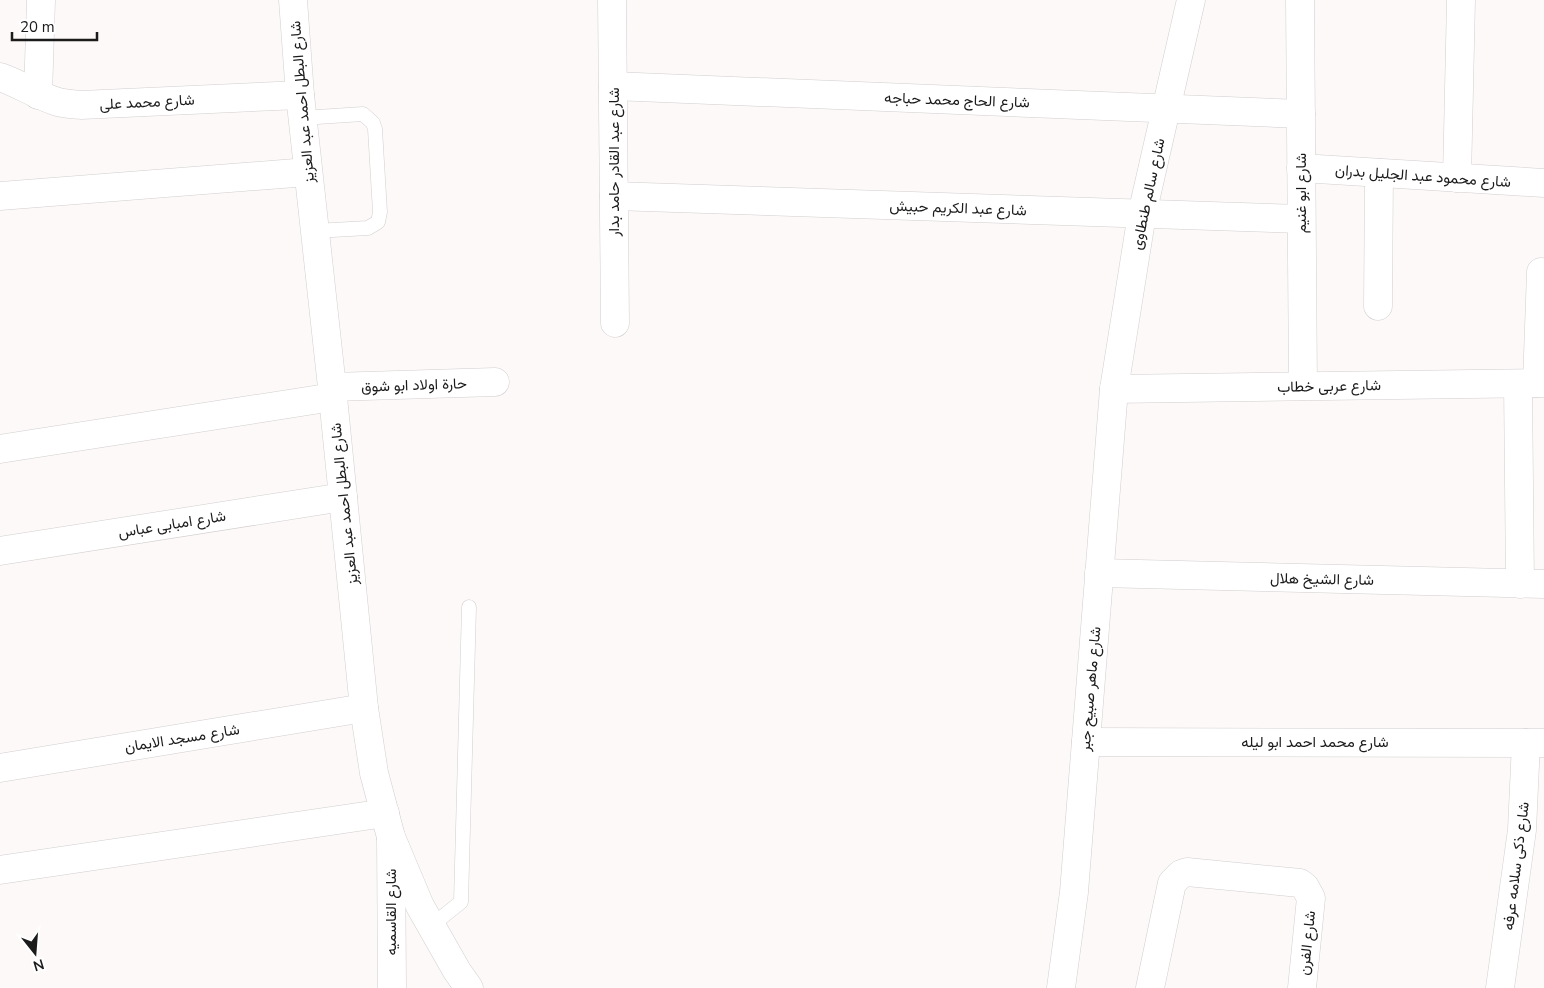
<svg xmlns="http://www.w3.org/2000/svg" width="1544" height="988" viewBox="0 0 1544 988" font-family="'Nunito Sans',Vazirmatn,sans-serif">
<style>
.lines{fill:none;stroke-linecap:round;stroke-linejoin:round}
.lane-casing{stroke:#d2cece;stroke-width:15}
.street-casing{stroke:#d2cece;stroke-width:29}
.secondary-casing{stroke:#d2cece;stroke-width:29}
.lane{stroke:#fff;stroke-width:14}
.street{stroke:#fff;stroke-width:28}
.secondary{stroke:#fff;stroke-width:28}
.labels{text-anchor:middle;stroke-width:4;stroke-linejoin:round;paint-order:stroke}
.street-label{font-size:15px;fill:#1c1b1b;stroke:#fff}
</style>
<rect width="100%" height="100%" fill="#fdf9f9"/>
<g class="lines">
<g class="lane-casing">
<g id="lane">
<path d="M 302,118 L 363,114 L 373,123 L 375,129 L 380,212 L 378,222 L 368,228 L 315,231"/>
<path d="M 431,926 L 461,902 L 469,607"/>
</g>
</g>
<g class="street-casing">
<g id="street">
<path d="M 612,0 L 615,323"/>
<path d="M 1300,0 L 1303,386"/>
<path d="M 0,77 C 20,84 38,96 58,102 C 65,104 74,104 81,105 L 300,95"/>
<path d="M 613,86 L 1301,114"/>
<path d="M 38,95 L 41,0"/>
<path d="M 1301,168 L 1544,183"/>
<path d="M 1457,178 L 1461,0"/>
<path d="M 0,196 L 308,172"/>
<path d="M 614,196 L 1301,219"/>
<path d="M 1378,306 L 1379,173"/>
<path d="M 1537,383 L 1541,272"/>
<path d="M 1518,384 L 1520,584"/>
<path d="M 332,387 L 495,382"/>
<path d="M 1114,389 L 1544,383"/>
<path d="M 0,449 L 333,397"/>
<path d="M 0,551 L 343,497"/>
<path d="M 1099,573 L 1544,584"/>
<path d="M 1086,742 L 1544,743"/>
<path d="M 0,768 L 364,708"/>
<path d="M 391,837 L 392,988"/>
<path d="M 0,870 L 385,813"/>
<path d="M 1061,988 L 1074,892 L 1114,389 L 1142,214 L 1191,0"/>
<path d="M 1150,988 L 1172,883 L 1181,874 L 1187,872 L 1300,883 L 1305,887 L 1311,898 L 1302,988"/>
<path d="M 1500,988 L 1522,830 L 1526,743"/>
</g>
</g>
<g class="secondary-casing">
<path id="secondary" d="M 293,0 L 300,95 L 332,387 L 364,708 L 374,773 L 391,837 L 420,906 L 457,971 L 469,988"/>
</g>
<use href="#lane" class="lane"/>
<use href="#street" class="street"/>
<use href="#secondary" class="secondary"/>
</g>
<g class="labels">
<g class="street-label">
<text transform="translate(957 100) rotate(2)" y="5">شارع الحاج محمد حباجه</text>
<text transform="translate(147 102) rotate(-3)" y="5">شارع محمد على</text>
<text transform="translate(302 102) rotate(-95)" y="5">شارع البطل احمد عبد العزيز</text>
<text transform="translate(614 162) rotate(-90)" y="5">شارع عبد القادر حامد بدار</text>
<text transform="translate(1423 176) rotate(4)" y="5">شارع محمود عبد الجليل بدران</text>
<text transform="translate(1301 193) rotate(-90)" y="5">شارع ابو غنيم</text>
<text transform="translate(1148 194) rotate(-78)" y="5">شارع سالم طنطاوى</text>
<text transform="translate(958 208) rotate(2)" y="5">شارع عبد الكريم حبيش</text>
<text transform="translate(414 385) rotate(-2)" y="5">حارة اولاد ابو شوق</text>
<text transform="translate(1329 386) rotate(-1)" y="5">شارع عربى خطاب</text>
<text transform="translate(344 504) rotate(-96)" y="5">شارع البطل احمد عبد العزيز</text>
<text transform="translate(172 524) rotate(-9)" y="5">شارع امبابى عباس</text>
<text transform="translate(1322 579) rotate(1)" y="5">شارع الشيخ هلال</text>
<text transform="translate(1090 689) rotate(-85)" y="5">شارع ماهر صبيح جبر</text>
<text transform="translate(182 738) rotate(-9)" y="5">شارع مسجد الايمان</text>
<text x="1315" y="747">شارع محمد احمد ابو ليله</text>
<text transform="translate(1516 866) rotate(-83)" y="5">شارع ذكى سلامه عرفه</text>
<text transform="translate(391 912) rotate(-90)" y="5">شارع القاسميه</text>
<text transform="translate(1307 943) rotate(-84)" y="5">شارع الفرن</text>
</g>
</g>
<g transform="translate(35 953) rotate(163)" stroke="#ffffff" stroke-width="4" paint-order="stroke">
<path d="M0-4L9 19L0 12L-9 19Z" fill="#1c1b1b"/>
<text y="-8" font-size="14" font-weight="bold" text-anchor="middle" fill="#1c1b1b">N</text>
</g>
<path d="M12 32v8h85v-8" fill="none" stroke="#1c1b1b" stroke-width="2.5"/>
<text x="20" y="32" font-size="15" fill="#1c1b1b" stroke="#ffffff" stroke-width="4" paint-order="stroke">20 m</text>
</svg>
